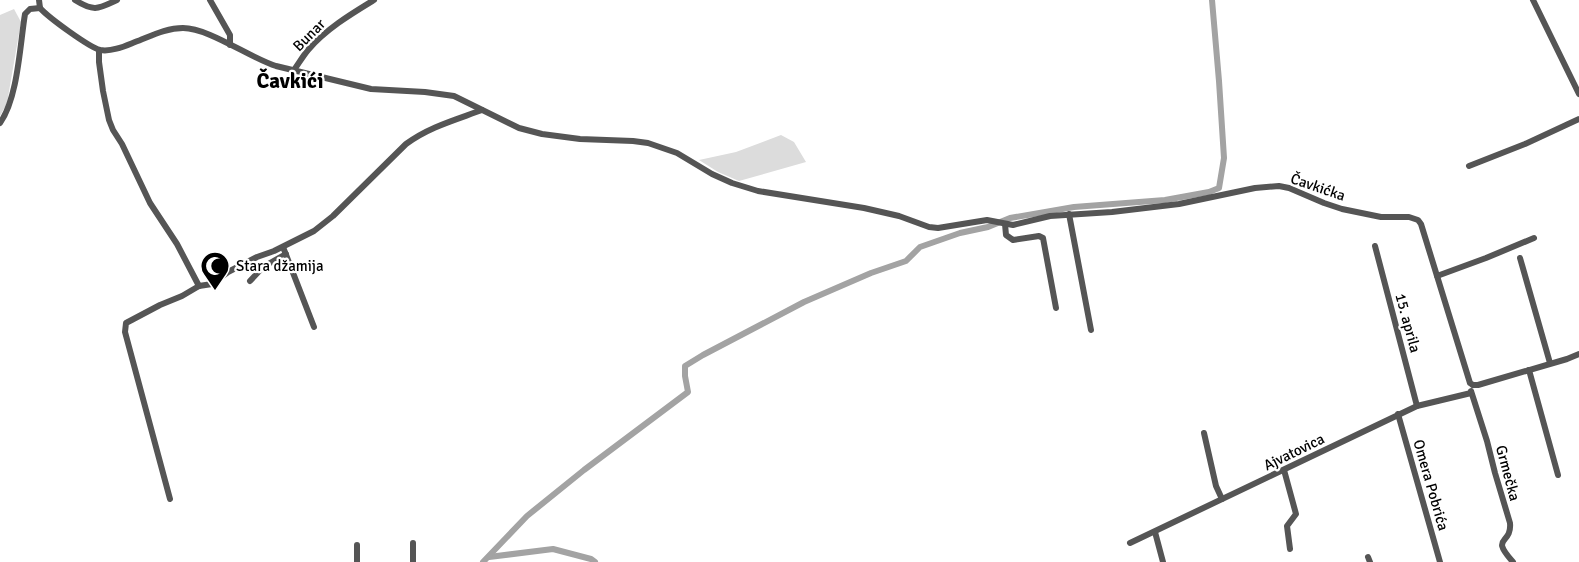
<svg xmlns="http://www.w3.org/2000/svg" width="1579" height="562" viewBox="0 0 1579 562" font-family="Signika,sans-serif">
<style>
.green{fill:#dcdcdc}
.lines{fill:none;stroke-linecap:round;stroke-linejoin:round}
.canal{stroke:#a3a3a3;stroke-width:6}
.minor{stroke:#555;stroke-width:6}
.labels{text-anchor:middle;stroke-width:4.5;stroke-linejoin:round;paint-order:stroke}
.street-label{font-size:15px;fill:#000;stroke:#fff}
.poi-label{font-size:15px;fill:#000;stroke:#fff;text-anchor:start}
.district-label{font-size:21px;font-weight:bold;fill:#000;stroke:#fff}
</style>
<rect width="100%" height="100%" fill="#fff"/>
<g class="green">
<path d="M 14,9 L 21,22 L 7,103 L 0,116 L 0,15 Z"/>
<path d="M 781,135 L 794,142 L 806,162 L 739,181 L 718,172 L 699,160 L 736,152 Z"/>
</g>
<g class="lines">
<g class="canal">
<path d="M 489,557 L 553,549 L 591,559 L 595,562"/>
<path d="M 483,562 L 527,516 L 584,470 L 688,392 L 685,376 L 685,366 L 703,355 L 804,302 L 871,273 L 906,261 L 920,247 L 960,233 L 988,227 L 1010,218 L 1074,207 L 1165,200 L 1209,192 L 1219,188 L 1224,158 L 1219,81 L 1212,0"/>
</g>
<g class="minor">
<path d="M 39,0 L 40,8 C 49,18 89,47 100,50 C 112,52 125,46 135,42 C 151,36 166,28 183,28 C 209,28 250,58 276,66 L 371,89 L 425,92 L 454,96 L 519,128 L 542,134 L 580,139 L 633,141 L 648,143 L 677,153 L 712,174 L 732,183 L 758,191 L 864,208 L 899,216 L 929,227 L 938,228 L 987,220 L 1013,225 L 1050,216 L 1112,212 L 1179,204 L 1255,188 L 1279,186 L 1289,188 L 1324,203 L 1342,209 L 1381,217 L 1409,217 L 1418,220 L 1421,224 L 1470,383 L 1473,385"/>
<path d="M 75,0 C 94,12 98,9 117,0"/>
<path d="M 210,0 L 230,35 L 230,45"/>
<path d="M 1533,0 L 1579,94"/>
<path d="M 99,50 L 99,62 L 103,91 L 109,120 L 113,130 L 122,144 L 150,203 L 177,244 L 199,286"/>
<path d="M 294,70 C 299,63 303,56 308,50 C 326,29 351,14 374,0"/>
<path d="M 0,123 C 18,98 20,44 25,14 L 30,9 L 40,8"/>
<path d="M 1469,166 L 1525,144 L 1579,119"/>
<path d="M 1069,214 L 1091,330"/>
<path d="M 1005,224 L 1006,235 L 1013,240 L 1039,236 L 1043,238 L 1056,308"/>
<path d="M 1375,246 L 1417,406"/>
<path d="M 283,247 L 314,327"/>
<path d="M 1520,258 L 1550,363"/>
<path d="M 1437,276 L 1486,258 L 1534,238"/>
<path d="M 250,281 L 263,267 L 286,254"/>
<path d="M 1529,370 L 1558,475"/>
<path d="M 1473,385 L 1478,385 L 1567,359 L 1579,354"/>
<path d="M 1471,391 L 1487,441 L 1495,473 L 1510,523 C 1512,546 1489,535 1513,562"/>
<path d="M 1398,414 L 1440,562"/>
<path d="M 1204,433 L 1216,486 L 1222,499"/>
<path d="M 1284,470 L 1296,514 L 1287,526 L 1290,549"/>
<path d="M 170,499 L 125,332 L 126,323 L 160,305 L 182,296 L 199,286 L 212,284 L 228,272 L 257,257 L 274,251 L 314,231 L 333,216 L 406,144 C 429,127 455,120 482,110"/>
<path d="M 1155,532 L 1163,562"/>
<path d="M 1130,543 L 1417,406 L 1471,393"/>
<path d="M 357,545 L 357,562"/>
<path d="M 1368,557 L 1370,562"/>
<path d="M 413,562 L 413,543"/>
</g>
</g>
<defs>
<g id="mosque-pin" transform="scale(1.5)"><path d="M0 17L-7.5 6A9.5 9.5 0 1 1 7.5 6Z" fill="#000" stroke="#fff"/><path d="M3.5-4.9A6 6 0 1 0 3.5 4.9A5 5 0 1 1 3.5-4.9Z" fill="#fff"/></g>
</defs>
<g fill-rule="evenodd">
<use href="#mosque-pin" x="215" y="266"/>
</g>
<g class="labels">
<g class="street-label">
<text transform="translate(309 35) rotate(-45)" y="5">Bunar</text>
<text transform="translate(1318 187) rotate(19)" y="5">Čavkićka</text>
<text transform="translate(1408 323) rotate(75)" y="5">15. aprila</text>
<text transform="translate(1294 452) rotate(-26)" y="5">Ajvatovica</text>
<text transform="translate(1508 473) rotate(75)" y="5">Grmečka</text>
<text transform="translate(1431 485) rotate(74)" y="5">Omera Pobrića</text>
</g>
<g class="poi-label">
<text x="236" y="271">Stara džamija</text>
</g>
<g class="district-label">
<text x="290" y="88">Čavkići</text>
</g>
</g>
</svg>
